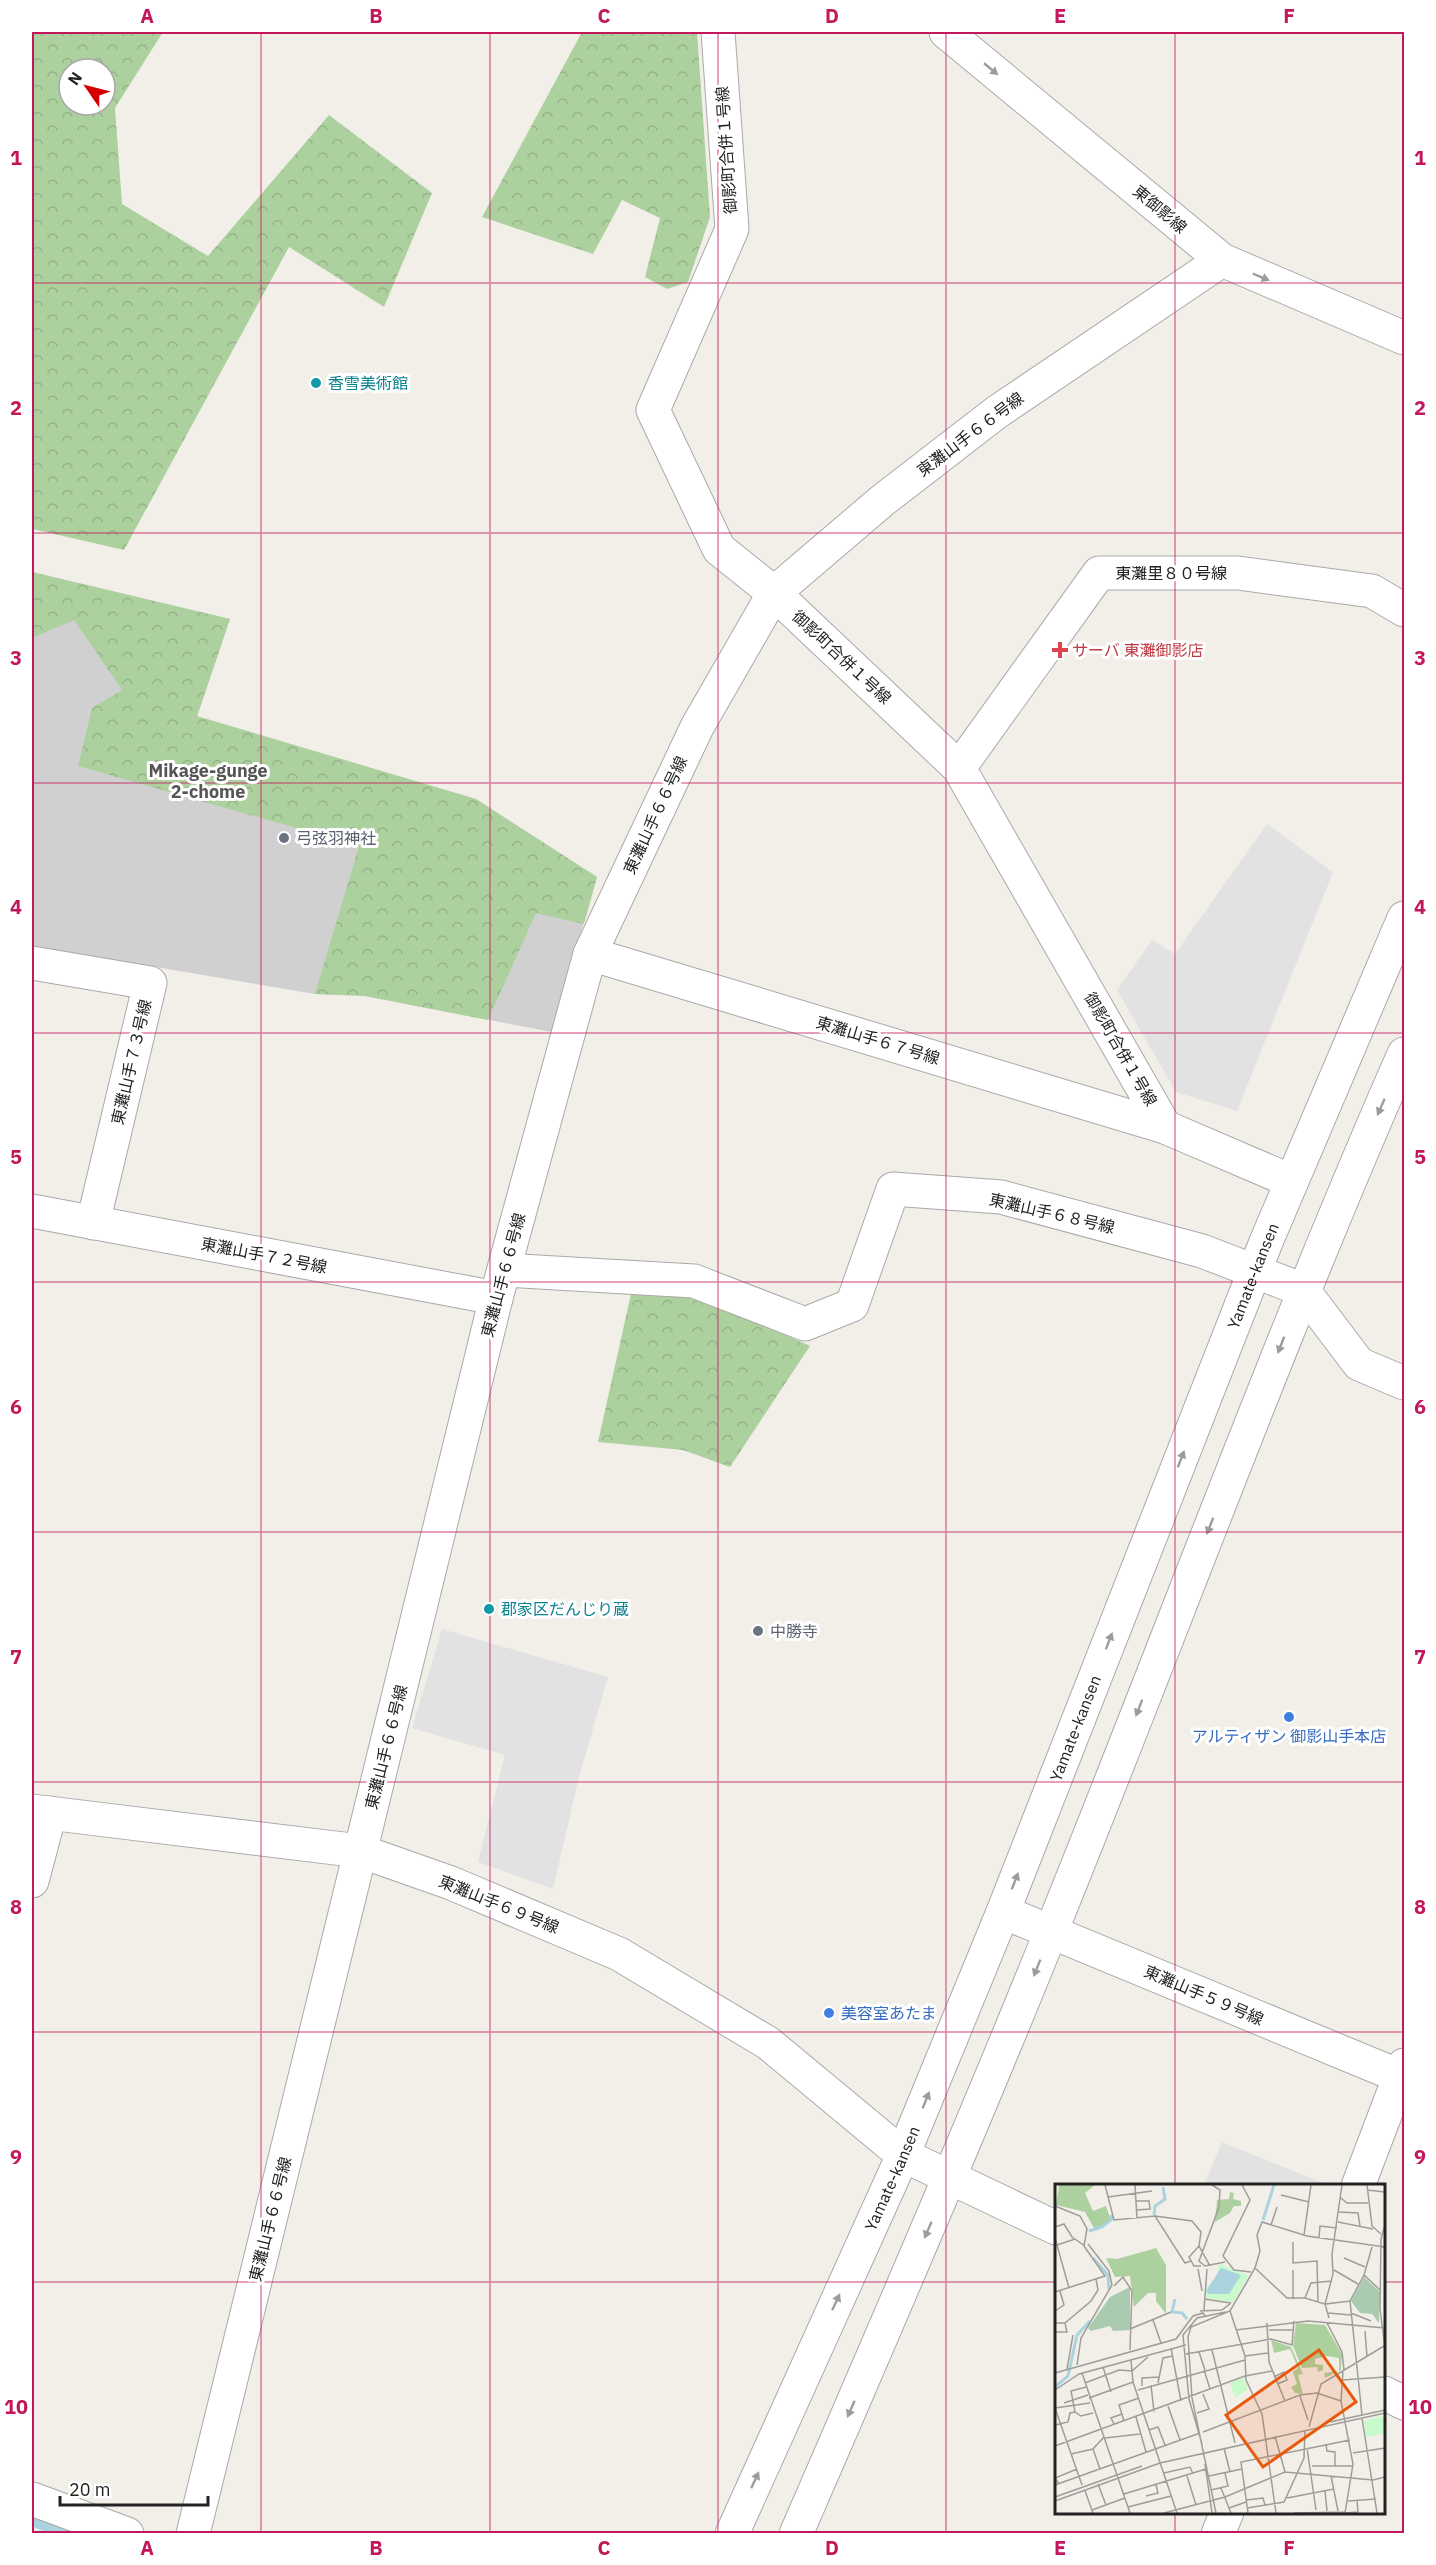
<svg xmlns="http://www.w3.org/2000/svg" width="1436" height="2565" viewBox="0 0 1436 2565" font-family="'IBM Plex Sans','Noto Sans JP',sans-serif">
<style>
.religious{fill:#d0d0d0}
.forest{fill:url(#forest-crowns);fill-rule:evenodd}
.parking{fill:#e2e2e2}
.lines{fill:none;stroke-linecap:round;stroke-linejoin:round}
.stream{stroke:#aad3df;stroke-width:15}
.minor-casing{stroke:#a9a9a9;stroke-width:35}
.minor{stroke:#fff;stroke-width:33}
.oneway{fill:#9c9c9c}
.grid{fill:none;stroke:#c2185b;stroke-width:1.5;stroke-opacity:0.55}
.culture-dot{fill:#0f9aa8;stroke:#fff;stroke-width:2}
.health-dot{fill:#e0444e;stroke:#fff;stroke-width:2}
.worship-dot{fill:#6b7280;stroke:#fff;stroke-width:2}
.shop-dot{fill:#3f7fe0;stroke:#fff;stroke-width:2}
.labels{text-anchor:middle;stroke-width:6;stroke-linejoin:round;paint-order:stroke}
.street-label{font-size:16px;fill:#222;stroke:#fff}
.culture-label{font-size:16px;fill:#0d838f;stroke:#fff;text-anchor:start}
.health-label{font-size:16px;fill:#be3a42;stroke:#fff;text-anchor:start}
.worship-label{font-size:16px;fill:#5b616d;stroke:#fff;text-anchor:start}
.shop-label{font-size:16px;fill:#366cbe;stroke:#fff}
.neighbourhood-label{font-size:18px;font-weight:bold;fill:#555;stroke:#fff}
.inset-river{fill:none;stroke:#aad3df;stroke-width:3}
.inset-road{fill:none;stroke:#9f9d99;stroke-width:1.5}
.view{fill:#e8590c;fill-opacity:0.15;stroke:#e8590c;stroke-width:3}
.inset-edge{fill:none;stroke:#222;stroke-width:3}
.neatline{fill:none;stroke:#c2185b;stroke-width:2}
.grid-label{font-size:20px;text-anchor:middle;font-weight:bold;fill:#c2185b}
</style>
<defs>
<pattern id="forest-crowns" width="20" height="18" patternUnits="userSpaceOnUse" patternTransform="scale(1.5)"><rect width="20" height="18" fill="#add19e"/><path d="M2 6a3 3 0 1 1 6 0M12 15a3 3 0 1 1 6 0" fill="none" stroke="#95b388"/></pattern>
</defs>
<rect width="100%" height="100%" fill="#f2efe9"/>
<path class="religious" d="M 32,572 L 230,619 L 197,717 L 476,799 L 597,877 L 552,1032 L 365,996 L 315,994 L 32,946 Z"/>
<g class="forest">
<path d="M 32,32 L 163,32 L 115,108 L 122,204 L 208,256 L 329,115 L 432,193 L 384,307 L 289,247 L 124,550 L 32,529 ZM 69,69 L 105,69 L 105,105 L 69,105 Z"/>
<path d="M 582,32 L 697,32 L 710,217 L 688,282 L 667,289 L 645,277 L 660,218 L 622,200 L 593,254 L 482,217 Z"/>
<path d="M 32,572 L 230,619 L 197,716 L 476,799 L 597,877 L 584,924 L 536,913 L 488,1020 L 365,996 L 315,994 L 359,846 L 78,766 L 92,708 L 122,690 L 74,620 L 32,638 Z"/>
<path d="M 631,1294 L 704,1298 L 810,1346 L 730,1467 L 683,1450 L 598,1442 Z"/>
</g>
<g class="parking">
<path d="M 1267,824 L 1333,872 L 1237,1111 L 1176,1092 L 1117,990 L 1152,940 L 1175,954 Z"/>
<path d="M 442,1629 L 608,1677 L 579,1777 L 553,1889 L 478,1862 L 505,1755 L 412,1728 Z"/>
<path d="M 1222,2142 L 1328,2185 L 1204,2185 Z"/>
</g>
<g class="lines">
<path class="stream" d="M 32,2518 L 69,2534"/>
<g class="minor-casing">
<g id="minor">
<path d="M 718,32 L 732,229 L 653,410 L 719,549 L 774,593 L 959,768 L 1165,1127 L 1291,1181"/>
<path d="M 946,32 L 1222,260 L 1404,338"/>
<path d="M 959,768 L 1099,573 L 1238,573 L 1372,591 L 1404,610"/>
<path d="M 590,954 L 1165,1127"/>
<path d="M 32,963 L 150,983 L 93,1223"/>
<path d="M 32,1211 L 496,1298"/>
<path d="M 505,1270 L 694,1281 L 805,1324 L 852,1305 L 893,1189 L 1001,1197 L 1202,1251 L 1303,1290 L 1359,1364 L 1404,1383"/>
<path d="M 32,1811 L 360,1851 L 451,1883 L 619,1954 L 768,2043 L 903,2155 L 1056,2228"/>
<path d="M 32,1881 L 50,1813"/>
<path d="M 1003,1912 L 1404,2078"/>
<path d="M 1358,2186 L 1404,2065"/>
<path d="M 1384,2393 L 1404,2403"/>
<path d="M 32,2499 L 127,2534"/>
<path d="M 193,2534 L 496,1298 L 590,954 L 697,727 L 774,593 L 883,500 L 997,412 L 1222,260"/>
<path id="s1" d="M 732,2534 L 903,2155 L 1003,1912 L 1266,1242 L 1404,918"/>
<path d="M 796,2534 C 883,2334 969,2135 1050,1934 C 1169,1641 1277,1343 1404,1054"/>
<path d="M 1218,2534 L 1227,2512"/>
</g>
</g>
<use href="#minor" class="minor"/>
</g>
<defs><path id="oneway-solid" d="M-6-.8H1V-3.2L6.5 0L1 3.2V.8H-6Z" transform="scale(1.5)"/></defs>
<g class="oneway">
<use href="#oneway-solid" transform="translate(991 69) rotate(40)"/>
<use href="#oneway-solid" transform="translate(1261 277) rotate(23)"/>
<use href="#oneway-solid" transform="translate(1381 1107) rotate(114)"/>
<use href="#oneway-solid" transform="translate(1281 1345) rotate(111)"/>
<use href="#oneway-solid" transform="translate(1181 1459) rotate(-69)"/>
<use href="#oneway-solid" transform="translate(1210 1526) rotate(111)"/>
<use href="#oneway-solid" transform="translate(1109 1641) rotate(-69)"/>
<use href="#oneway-solid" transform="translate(1139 1708) rotate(111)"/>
<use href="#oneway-solid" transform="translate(1015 1881) rotate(-69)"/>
<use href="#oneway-solid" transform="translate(1037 1968) rotate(112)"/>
<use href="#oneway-solid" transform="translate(926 2100) rotate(-68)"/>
<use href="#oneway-solid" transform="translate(928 2230) rotate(113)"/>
<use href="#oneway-solid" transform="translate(836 2302) rotate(-65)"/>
<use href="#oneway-solid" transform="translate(851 2409) rotate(114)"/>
<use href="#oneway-solid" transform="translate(755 2480) rotate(-65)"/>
</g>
<path class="grid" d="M 261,32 L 261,2534M 490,32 L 490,2534M 718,32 L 718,2534M 946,32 L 946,2534M 1175,32 L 1175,2186M 32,283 L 1404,283M 32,533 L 1404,533M 32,783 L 1404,783M 32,1033 L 1404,1033M 32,1282 L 1404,1282M 32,1532 L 1404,1532M 32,1782 L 1404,1782M 32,2032 L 1404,2032M 32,2282 L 1056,2282M 1384,2282 L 1404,2282M 1175,2512 L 1175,2534"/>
<g class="culture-dot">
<circle cx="316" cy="383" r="6"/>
<circle cx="489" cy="1609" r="6"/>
</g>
<path class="health-dot" d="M1057 641h6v6h6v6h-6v6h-6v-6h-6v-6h6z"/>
<g class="worship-dot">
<circle cx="284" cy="838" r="6"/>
<circle cx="758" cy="1631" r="6"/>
</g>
<g class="shop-dot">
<circle cx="1289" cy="1717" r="6"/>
<circle cx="829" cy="2013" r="6"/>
</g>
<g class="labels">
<g class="street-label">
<text transform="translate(726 150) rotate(-94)" y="6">御影町合併１号線</text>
<text transform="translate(1160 209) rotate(40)" y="6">東御影線</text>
<text transform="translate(970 434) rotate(-37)" y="6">東灘山手６６号線</text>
<text x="1171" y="579">東灘里８０号線</text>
<text transform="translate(842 657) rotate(43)" y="6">御影町合併１号線</text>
<text transform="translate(655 815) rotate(-65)" y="6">東灘山手６６号線</text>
<text transform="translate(878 1040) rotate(17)" y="6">東灘山手６７号線</text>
<text transform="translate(1121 1049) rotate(60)" y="6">御影町合併１号線</text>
<text transform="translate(131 1062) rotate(-77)" y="6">東灘山手７３号線</text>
<text transform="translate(1052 1213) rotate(13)" y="6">東灘山手６８号線</text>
<text transform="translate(264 1255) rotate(11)" y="6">東灘山手７２号線</text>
<text transform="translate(503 1275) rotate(-75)" y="6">東灘山手６６号線</text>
<text dy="6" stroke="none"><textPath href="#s1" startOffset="1362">Yamate-kansen</textPath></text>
<text dy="6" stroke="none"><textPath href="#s1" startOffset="876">Yamate-kansen</textPath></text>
<text transform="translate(386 1747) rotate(-76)" y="6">東灘山手６６号線</text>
<text transform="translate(499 1904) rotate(22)" y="6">東灘山手６９号線</text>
<text transform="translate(1204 1995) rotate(23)" y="6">東灘山手５９号線</text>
<text dy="6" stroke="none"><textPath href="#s1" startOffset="390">Yamate-kansen</textPath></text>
<text transform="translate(270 2219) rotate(-76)" y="6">東灘山手６６号線</text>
</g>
<g class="culture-label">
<text x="328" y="389">香雪美術館</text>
<text x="501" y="1615">郡家区だんじり蔵</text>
</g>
<g class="health-label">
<text x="1072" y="656">サーバ 東灘御影店</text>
</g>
<g class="worship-label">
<text x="296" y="844">弓弦羽神社</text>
<text x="770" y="1637">中勝寺</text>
</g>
<g class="shop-label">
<text x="1289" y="1742">アルティザン 御影山手本店</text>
<text x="841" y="2019" text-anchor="start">美容室あたま</text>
</g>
<g class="neighbourhood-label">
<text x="208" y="777">Mikage-gunge<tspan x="208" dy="21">2-chome</tspan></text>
</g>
</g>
<g transform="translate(1055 2184)">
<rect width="330" height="330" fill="#f2efe9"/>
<path d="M 4,1 L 40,1 L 30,9 L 38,27 L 51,22 L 56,36 L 40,46 L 30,28 L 1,21 ZM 175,8 L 179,9 L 178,15 L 186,17 L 186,22 L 179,22 L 175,29 L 160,38 L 162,16 L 174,15 ZM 101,64 L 111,81 L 111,130 L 101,117 L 101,109 L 93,109 L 79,123 L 75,92 L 60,93 L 51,74 L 62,75 ZM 241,139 L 270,141 L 287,170 L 286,186 L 270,194 L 269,189 L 284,187 L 284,174 L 272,172 L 260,175 L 260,180 L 268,181 L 268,186 L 263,188 L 262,183 L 247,184 L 238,162 ZM 216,156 L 236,163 L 248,190 L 243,191 L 248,210 L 240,209 L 236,203 L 242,200 L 238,188 L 243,184 L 235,165 L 219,169 Z" fill="#add19e"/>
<path d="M 309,93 L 325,108 L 324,139 L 317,130 L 305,129 L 296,117 ZM 75,103 L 75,146 L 58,147 L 55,142 L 36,147 L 33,144 L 55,113 Z" fill="#aacbaf"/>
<path d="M 164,80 L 193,91 L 179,118 L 152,114 L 149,107 L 162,93 ZM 188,194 L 193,205 L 180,214 L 175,199 ZM 328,232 L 330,249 L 311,253 L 309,237 Z" fill="#c8facc"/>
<path d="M 166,84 L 186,91 L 174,110 L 154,110 L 151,107 Z" fill="#aad3df"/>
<path class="inset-river" d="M 99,31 L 100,22 L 110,15 L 108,3M 208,36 L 219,1M 34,47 L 47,43 L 57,35 L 56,31M 38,74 L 53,91 L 54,105M 120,115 L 117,128 L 127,129 L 132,135M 0,203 L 13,192 L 22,151 L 35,137"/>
<path class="inset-road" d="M 50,1 L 59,36 L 100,32 L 130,79 L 136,77M 80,1 L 82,35M 157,1 L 165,6 L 164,23 L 144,77 L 150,82 L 170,78M 187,1 L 195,16 L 168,72 L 179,86 L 196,88M 287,1 L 277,70 L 278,90 L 270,120 L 295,117 L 307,231M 312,1 L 317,42 L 326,50M 312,6 L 330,8M 226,11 L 254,18M 53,13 L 97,7M 286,14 L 292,19 L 313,19M 81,17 L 94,17 L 95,25 L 81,26M 0,22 L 25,32 L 32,45 L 29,62 L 50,92 L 0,108M 284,28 L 303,29 L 305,42M 100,32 L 137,37 L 146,48 L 144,62 L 155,82M 283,38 L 318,45M 216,41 L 222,23M 330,41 L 326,55 L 325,125 L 330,163M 0,43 L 9,40 L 17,53 L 30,62M 249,51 L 256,1M 0,54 L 14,104M 264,54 L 265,42 L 282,44M 238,58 L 238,79 L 262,77 L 263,118M 2,61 L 20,55M 144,62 L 134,73 L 139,82 L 146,82M 317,63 L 309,91 L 326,107M 289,74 L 310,83M 200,84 L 232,114 L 250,114 L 270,120 L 274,134M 143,85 L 147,107M 238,86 L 238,115M 279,86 L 303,100M 59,102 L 68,93 L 77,107 L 75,166M 250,114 L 256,99 L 277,97M 149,115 L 176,119M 295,117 L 309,91M 149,126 L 152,85M 0,127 L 9,121 L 5,107M 145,127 L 167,126 L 176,119M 175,127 L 190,172 L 191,196 L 207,230 L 221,329M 273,129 L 296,131M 296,129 L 316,137M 98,136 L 106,159M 1,139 L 10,139 L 36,117 L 43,106 L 41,95M 212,139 L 214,178 L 230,217M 272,139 L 287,168 L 289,186M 75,145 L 116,128M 181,146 L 253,137 L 330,144M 214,146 L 238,146M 310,147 L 312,173M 0,148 L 12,148 L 10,139M 116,164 L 126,217M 157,166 L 180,259M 144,168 L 150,186M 131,170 L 216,155 L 237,161 L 239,137M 190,172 L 213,169M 76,176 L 78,198 L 122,329M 22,181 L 26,154 L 57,101 L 54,87 L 33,60M 48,183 L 56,208M 12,185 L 18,151M 149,186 L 155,205M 288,187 L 286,217 L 298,280 L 290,329M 0,189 L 121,155 L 138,132 L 148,129 L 150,132M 27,189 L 75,329M 219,193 L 229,188 L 232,196 L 222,200M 330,193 L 330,214M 287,196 L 330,193M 30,199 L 64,186 L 77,187 L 93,173M 103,199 L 108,174 L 118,172M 96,201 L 99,228M 87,202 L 87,194 L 104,193M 31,203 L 16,207 L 20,228 L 26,232 L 38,229M 0,206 L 24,190 L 131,161M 83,206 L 190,176M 245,212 L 253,236M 34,214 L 78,198M 9,219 L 33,211M 113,222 L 125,256M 0,224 L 27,301M 0,224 L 35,219M 142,229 L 154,225 L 148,210M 81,233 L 91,268M 307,234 L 322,329M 69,237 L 64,221 L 84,214M 275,238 L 330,226M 59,240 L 56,234 L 67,230M 0,241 L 13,238 L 15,229 L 20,228M 254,243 L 266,200 L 329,162M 94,246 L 103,243 L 110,261M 148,248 L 245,211 L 262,209 L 286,217M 220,252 L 230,288M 50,254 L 85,250M 147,260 L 134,215 L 128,151 L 142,134 L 171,128M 271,260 L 272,267 L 280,268 L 280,282M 0,262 L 190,192 L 217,187M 169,264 L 175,288M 252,264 L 261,326M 298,269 L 330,264M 16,270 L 38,265M 150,280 L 157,329M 257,282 L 298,282M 45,285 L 38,265 L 49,253M 109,289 L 135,283 L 138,290M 132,292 L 141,321M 154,292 L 187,285M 276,292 L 283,327M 4,300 L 0,294 L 22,285M 43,300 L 51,321M 0,301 L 145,249M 166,304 L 176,329M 156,306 L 173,302 L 170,289M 30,307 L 38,329M 270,307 L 272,327M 69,310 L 151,285M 91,312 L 103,309 L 101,301M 0,313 L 87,282M 232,314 L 279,305M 191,316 L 208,314 L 210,321M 0,317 L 105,279 L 330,229M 293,317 L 321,315M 73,323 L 116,312M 174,324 L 191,318M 192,324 L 229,318 L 249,274 L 250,247M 37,326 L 70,314M 109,329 L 170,313 L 230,288 L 318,296 L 330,293M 161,329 L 137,214 L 133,153 L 136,143 L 175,127 L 200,84 L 205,67 L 202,51 L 207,38 L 252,52 L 330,63M 193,329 L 186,278 L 295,256M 239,329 L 291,328M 290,329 L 303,328 L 302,316"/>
<path class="view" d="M 264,166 L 301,218 L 208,283 L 171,231 Z"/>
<rect width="330" height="330" class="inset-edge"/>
</g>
<rect width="1436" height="2565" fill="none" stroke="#ffffff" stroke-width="66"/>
<g transform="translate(87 87) rotate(305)"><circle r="28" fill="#ffffff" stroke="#a7a7a7" stroke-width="1.5"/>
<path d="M0-4.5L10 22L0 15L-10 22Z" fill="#d40000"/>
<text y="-9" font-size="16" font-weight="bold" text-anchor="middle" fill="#222222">N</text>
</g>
<path d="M60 2496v9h148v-9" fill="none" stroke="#222222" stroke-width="3"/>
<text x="69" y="2496" font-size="18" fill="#222222" stroke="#ffffff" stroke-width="4.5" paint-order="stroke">20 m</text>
<rect x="33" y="33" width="1370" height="2499" class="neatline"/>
<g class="grid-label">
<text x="147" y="23">A</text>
<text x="376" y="23">B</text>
<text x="604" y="23">C</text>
<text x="832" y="23">D</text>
<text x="1060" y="23">E</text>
<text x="1289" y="23">F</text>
<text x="16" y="165">1</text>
<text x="1420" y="165">1</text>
<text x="16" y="415">2</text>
<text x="1420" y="415">2</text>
<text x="16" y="665">3</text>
<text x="1420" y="665">3</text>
<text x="16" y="914">4</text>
<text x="1420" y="914">4</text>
<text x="16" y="1164">5</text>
<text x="1420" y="1164">5</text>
<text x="16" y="1414">6</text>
<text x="1420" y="1414">6</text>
<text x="16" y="1664">7</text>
<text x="1420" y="1664">7</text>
<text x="16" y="1914">8</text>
<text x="1420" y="1914">8</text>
<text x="16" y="2164">9</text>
<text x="1420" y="2164">9</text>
<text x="16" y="2414">10</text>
<text x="1420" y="2414">10</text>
<text x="147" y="2555">A</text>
<text x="376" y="2555">B</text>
<text x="604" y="2555">C</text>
<text x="832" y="2555">D</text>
<text x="1060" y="2555">E</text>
<text x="1289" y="2555">F</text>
</g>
</svg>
